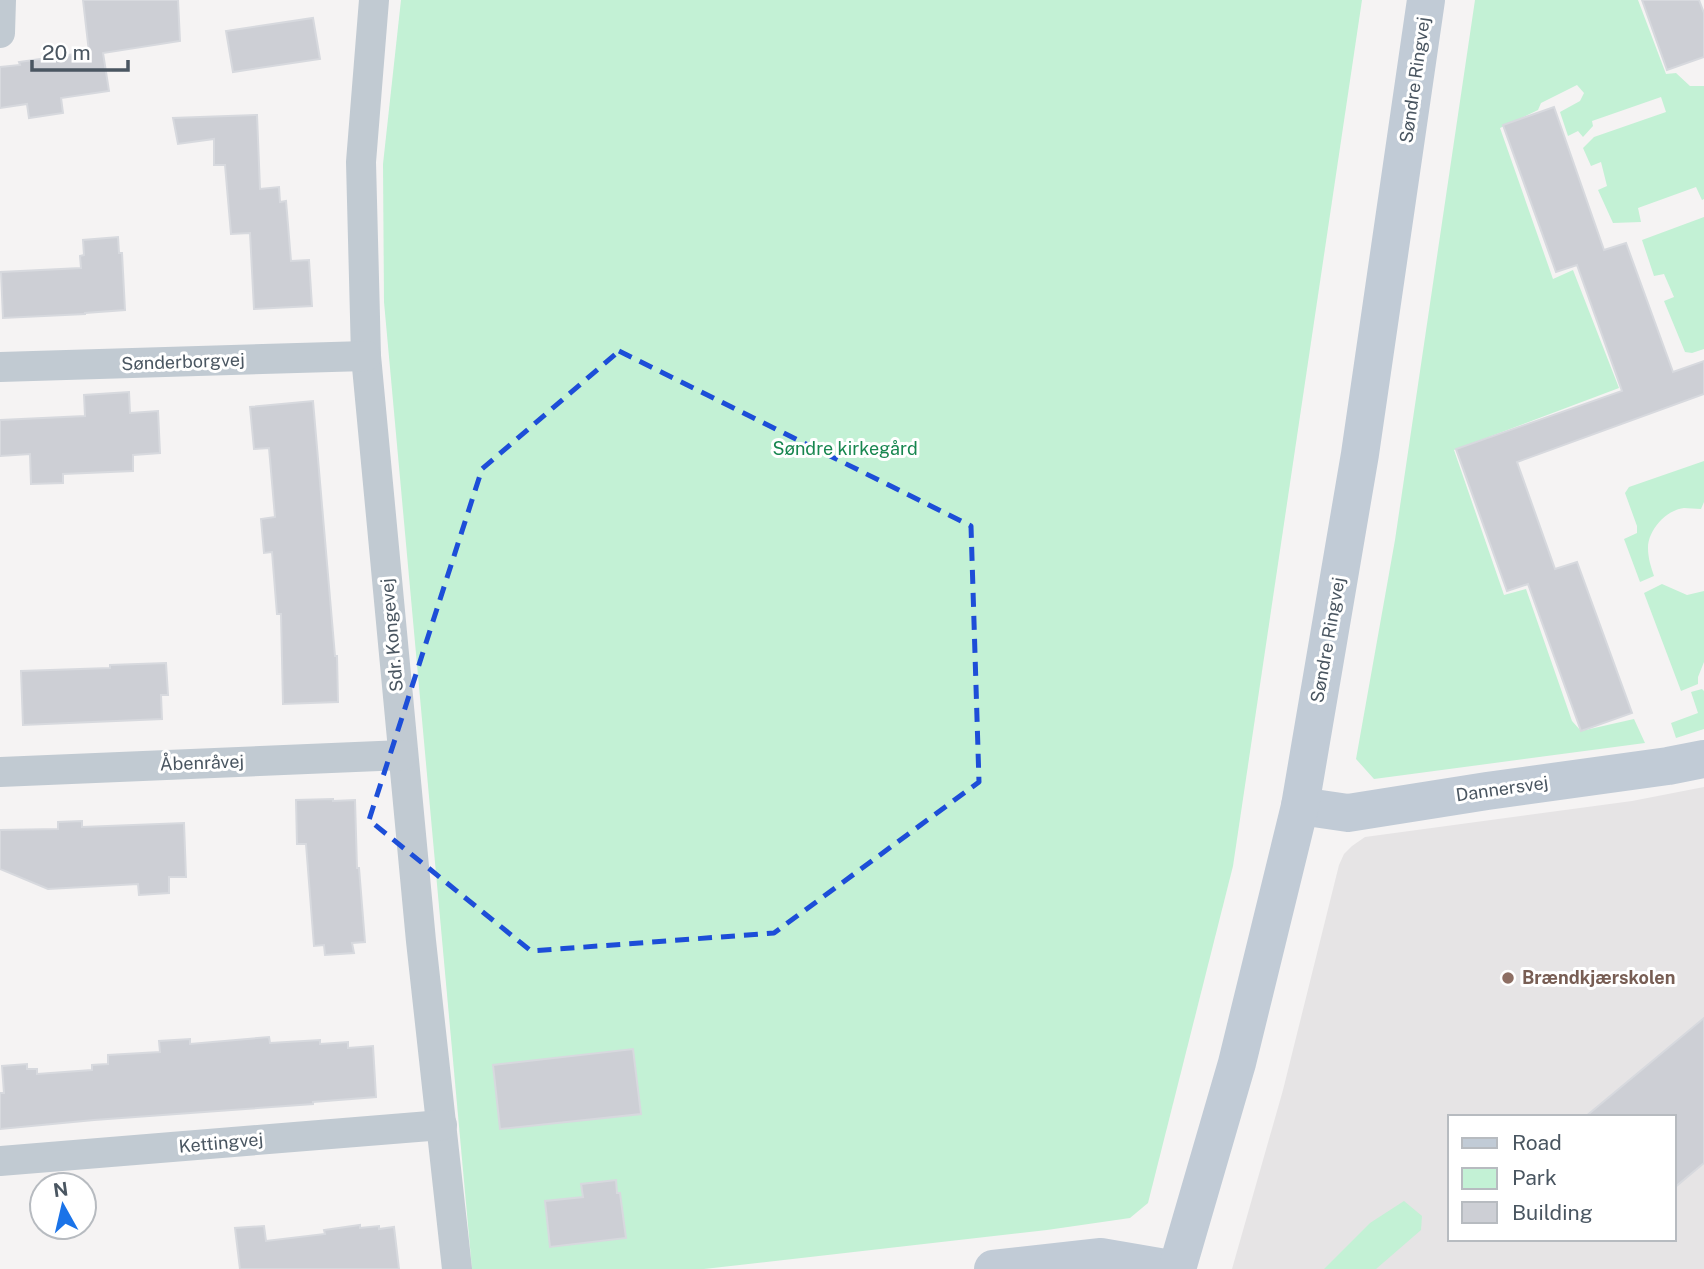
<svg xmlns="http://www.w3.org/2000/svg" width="1704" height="1269" viewBox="0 0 1704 1269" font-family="'Public Sans',sans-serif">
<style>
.education{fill:#e6e4e5;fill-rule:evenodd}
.green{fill:#c3f1d5}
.building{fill:#cdcfd5;stroke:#d7d9de;stroke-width:2}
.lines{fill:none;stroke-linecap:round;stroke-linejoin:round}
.street{stroke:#c1cad2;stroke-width:30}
.secondary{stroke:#c1cbd6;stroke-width:38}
.marked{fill:none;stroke:#1d4ed8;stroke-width:5;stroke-dasharray:14 9;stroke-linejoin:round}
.education-dot{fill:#8d6e63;stroke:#fff;stroke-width:2.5}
.labels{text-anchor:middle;stroke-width:6;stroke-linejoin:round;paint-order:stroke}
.street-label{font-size:18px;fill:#4a5661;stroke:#fff}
.park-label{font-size:18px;fill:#17864f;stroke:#fff}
.education-label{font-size:18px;font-weight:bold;fill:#785e54;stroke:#fff;text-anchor:start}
</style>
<rect width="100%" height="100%" fill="#f5f3f3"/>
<path class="education" d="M 1704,787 L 1704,1269 L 1232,1269 L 1283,1090 L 1339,865 L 1344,854 L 1352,846 L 1365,837 L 1632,801 ZM 1450,1117 L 1674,1117 L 1674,1239 L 1450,1239 Z"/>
<g class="green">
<path d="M 401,0 L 1362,0 L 1233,866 L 1148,1203 L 1130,1218 L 1047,1230 L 704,1269 L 472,1269 L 384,302 L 383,164 Z"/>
<path d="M 1475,0 L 1638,0 L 1666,74 L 1676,73 L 1690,86 L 1704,86 L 1704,199 L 1702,200 L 1696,187 L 1638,208 L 1641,222 L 1613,223 L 1598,190 L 1607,186 L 1601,162 L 1591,166 L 1583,148 L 1594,137 L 1666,112 L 1661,97 L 1592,121 L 1593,126 L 1583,137 L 1578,131 L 1568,136 L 1560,112 L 1580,101 L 1584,93 L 1577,85 L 1541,103 L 1538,110 L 1500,128 L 1553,279 L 1573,270 L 1619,388 L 1454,450 L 1504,595 L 1526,589 L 1572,721 L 1581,731 L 1634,719 L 1645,743 L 1374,779 L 1356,759 L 1395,540 Z"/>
<path d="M 1704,217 L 1704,349 L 1692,353 L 1685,352 L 1664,301 L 1674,297 L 1664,274 L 1654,276 L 1642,240 Z"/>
<path d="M 1704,461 L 1704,502 L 1701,509 C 1695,509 1689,508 1684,508 C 1666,510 1648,530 1648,548 C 1648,558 1651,567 1654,576 L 1640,582 L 1624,539 L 1637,533 L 1637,526 L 1625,493 L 1629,487 Z"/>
<path d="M 1662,584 L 1687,595 L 1704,591 L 1704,662 L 1698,677 L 1698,684 L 1681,691 L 1644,593 Z"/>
<path d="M 1702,689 L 1704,691 L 1704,729 L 1676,738 L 1671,723 L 1698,713 L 1691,692 Z"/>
<path d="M 1404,1201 L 1422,1216 L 1421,1230 L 1376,1269 L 1324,1269 L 1370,1223 Z"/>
</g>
<g class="building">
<path d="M 83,0 L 178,0 L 180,41 L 103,53 L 109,91 L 61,98 L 63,113 L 29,118 L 27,104 L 0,108 L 0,67 L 20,65 L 19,62 L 89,52 Z"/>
<path d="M 1642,0 L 1699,0 L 1704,13 L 1704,57 L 1667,70 Z"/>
<path d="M 313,18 L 320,59 L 233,72 L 226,31 Z"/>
<path d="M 1554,107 L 1604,250 L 1626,243 L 1673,372 L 1704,361 L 1704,394 L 1517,462 L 1555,569 L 1577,562 L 1632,713 L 1581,731 L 1528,584 L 1507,591 L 1456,449 L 1622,391 L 1577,265 L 1556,272 L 1503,125 Z"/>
<path d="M 257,115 L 260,189 L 279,187 L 280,202 L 286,201 L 291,261 L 309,260 L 312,306 L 254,309 L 250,233 L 231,234 L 225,165 L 214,165 L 214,139 L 178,144 L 173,118 Z"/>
<path d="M 118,237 L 119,253 L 122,253 L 125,310 L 85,313 L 85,314 L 3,318 L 1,272 L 81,268 L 80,256 L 84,255 L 83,240 Z"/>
<path d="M 129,392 L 130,413 L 158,411 L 160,453 L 133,455 L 133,471 L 63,474 L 63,483 L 31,484 L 30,454 L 0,456 L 0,420 L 85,416 L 84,395 Z"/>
<path d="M 313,401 L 335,656 L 337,656 L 338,702 L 283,704 L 281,614 L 277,614 L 272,552 L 264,553 L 261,519 L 275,517 L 269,448 L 254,449 L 250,407 Z"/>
<path d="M 166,663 L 168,695 L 161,695 L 162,719 L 23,725 L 21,671 L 110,668 L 110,665 Z"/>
<path d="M 333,799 L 333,801 L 355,800 L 357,868 L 359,868 L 365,942 L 352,943 L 354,953 L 325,955 L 324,945 L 314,946 L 306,844 L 297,844 L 296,800 Z"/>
<path d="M 82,821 L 82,827 L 184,823 L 186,877 L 169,877 L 169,893 L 139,895 L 138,884 L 48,889 L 0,869 L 0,830 L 58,829 L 58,822 Z"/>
<path d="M 1704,1018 L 1704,1163 L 1674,1188 L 1674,1117 L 1585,1117 Z"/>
<path d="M 269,1037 L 270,1043 L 320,1040 L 320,1044 L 348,1042 L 348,1048 L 373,1046 L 376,1097 L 313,1102 L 313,1104 L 94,1120 L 0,1129 L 0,1093 L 4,1093 L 2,1066 L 27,1064 L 27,1069 L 37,1069 L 37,1074 L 92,1070 L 92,1065 L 108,1064 L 108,1055 L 160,1052 L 159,1041 L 190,1039 L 190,1044 Z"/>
<path d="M 633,1049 L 641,1114 L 500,1129 L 493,1065 Z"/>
<path d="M 616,1180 L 617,1193 L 620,1193 L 626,1238 L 550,1247 L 545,1201 L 583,1197 L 581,1184 Z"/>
<path d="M 360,1225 L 360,1228 L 379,1226 L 379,1229 L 394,1227 L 399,1269 L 240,1269 L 235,1228 L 264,1226 L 266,1241 L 325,1234 L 324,1230 Z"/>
</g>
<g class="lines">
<g class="street">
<path d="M 374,0 L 361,162 L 366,356 L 421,941 L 457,1269"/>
<path d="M 0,33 L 1,0"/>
<path d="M 0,367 L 366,356"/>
<path d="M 0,772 L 403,755"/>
<path d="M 0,1161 L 442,1125"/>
</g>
<g class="secondary">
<path d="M 1300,806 L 1348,813 L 1487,791 L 1668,766 L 1704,759"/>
<path d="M 993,1269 L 1101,1257 L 1171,1269"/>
<path d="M 1177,1269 L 1237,1063 L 1300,806 L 1360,454 L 1426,0"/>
</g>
</g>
<path class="marked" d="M 619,351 L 971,526 L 979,782 L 774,933 L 531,951 L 369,820 L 482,469 Z"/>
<circle class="education-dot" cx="1508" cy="978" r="7"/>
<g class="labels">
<g class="street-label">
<text transform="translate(1415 80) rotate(-82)" y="6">Søndre Ringvej</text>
<text transform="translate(183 362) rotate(-2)" y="6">Sønderborgvej</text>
<text transform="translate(392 635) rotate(-95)" y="6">Sdr. Kongevej</text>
<text transform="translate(1328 640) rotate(-80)" y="6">Søndre Ringvej</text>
<text transform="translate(202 763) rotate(-2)" y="6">Åbenråvej</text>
<text transform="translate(1502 789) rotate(-8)" y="6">Dannersvej</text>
<text transform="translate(221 1143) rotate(-5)" y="6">Kettingvej</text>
</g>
<g class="park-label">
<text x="845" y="455">Søndre kirkegård</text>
</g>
<g class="education-label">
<text x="1522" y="984">Brændkjærskolen</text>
</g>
</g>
<rect x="1448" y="1115" width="228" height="126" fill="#ffffff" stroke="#b7bbc0" stroke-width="2"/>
<rect x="1462" y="1138" width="35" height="10" fill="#c1cbd6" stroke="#b7bbc0" stroke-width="2"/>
<text x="1512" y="1150" font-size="21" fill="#4a5661">Road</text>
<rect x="1462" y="1168" width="35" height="21" fill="#c3f1d5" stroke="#b7bbc0" stroke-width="2"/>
<text x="1512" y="1185" font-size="21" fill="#4a5661">Park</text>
<rect x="1462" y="1202" width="35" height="21" fill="#cdcfd5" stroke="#b7bbc0" stroke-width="2"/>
<text x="1512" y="1220" font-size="21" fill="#4a5661">Building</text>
<g transform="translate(63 1206) rotate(352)"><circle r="33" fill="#ffffff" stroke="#b7bbc0" stroke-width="2"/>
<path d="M0-5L12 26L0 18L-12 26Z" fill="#1a73e8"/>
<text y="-10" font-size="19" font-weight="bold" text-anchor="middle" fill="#4a5661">N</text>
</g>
<path d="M32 60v10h96v-10" fill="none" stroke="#4a5661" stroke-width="3.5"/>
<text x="42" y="60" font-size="21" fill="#4a5661" stroke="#ffffff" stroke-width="5" paint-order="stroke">20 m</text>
</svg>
